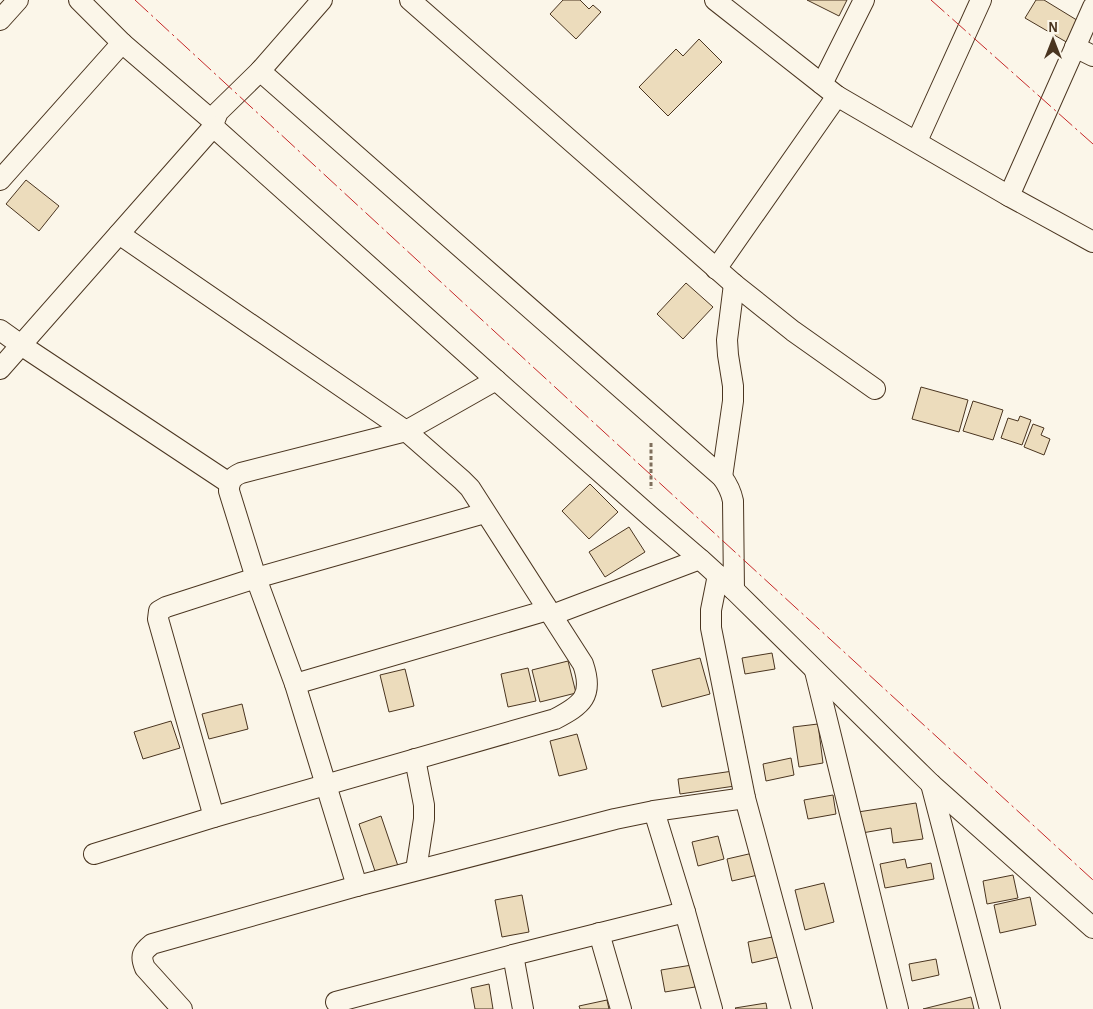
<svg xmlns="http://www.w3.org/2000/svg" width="1093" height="1009" viewBox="0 0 1093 1009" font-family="'Alegreya Sans',sans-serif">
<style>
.building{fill:#ecdcbc;stroke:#4a3520}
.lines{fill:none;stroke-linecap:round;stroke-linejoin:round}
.street-casing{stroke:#4a3520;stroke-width:22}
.path{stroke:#7f6f5c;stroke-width:3;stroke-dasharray:4 2.5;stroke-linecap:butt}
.street{stroke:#fbf6e9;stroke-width:20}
.power{stroke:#c62828;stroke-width:1;stroke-dasharray:18 4 2.5 4;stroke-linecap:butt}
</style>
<rect width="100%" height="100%" fill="#fbf6e9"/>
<g class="building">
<path d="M 563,0 L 580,0 L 589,9 L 593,5 L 601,12 L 576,39 L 550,14 Z"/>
<path d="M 807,0 L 847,0 L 839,16 Z"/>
<path d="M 1036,0 L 1044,0 L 1080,22 L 1068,43 L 1025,18 Z"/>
<path d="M 699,39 L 722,62 L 668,116 L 639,87 L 676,49 L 683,56 Z"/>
<path d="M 26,180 L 59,206 L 39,231 L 6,204 Z"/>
<path d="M 686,283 L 713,307 L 683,339 L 657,314 Z"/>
<path d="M 921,387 L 968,400 L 959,432 L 912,419 Z"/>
<path d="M 973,401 L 1003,410 L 993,440 L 963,431 Z"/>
<path d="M 1020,416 L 1031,420 L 1022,445 L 1001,438 L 1008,418 L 1018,421 Z"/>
<path d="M 1033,424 L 1044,428 L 1041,435 L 1050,439 L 1044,455 L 1024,447 Z"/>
<path d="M 590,484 L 618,512 L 589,539 L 562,511 Z"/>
<path d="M 629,527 L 645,552 L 605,577 L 589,552 Z"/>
<path d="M 772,653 L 775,669 L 745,674 L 742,658 Z"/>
<path d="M 700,658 L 710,694 L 662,707 L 652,670 Z"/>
<path d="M 568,661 L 576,693 L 540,702 L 532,670 Z"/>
<path d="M 528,668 L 536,701 L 508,707 L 501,674 Z"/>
<path d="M 405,669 L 414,706 L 389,712 L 380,675 Z"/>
<path d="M 242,704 L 248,729 L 209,739 L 202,714 Z"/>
<path d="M 171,721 L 180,748 L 143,759 L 134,732 Z"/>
<path d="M 818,724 L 823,763 L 799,767 L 793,727 Z"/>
<path d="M 577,734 L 587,769 L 559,776 L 550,741 Z"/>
<path d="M 791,758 L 794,775 L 766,781 L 763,764 Z"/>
<path d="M 733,771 L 735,786 L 680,794 L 678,779 Z"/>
<path d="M 833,795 L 836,814 L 808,819 L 804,800 Z"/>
<path d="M 916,803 L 923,839 L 893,843 L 891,828 L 862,833 L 858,812 Z"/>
<path d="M 381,816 L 399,869 L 377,877 L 359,824 Z"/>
<path d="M 718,836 L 724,859 L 698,866 L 692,842 Z"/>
<path d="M 753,853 L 758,875 L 732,881 L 727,859 Z"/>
<path d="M 905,859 L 907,868 L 931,863 L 934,879 L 885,888 L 880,864 Z"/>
<path d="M 1013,875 L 1018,898 L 987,904 L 983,881 Z"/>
<path d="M 824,883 L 834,922 L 805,930 L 795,890 Z"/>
<path d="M 522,895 L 529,932 L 502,937 L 495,900 Z"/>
<path d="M 1030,897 L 1036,925 L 1000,933 L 994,905 Z"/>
<path d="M 777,936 L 782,956 L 752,963 L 748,942 Z"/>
<path d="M 936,959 L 939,975 L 912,981 L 909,964 Z"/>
<path d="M 692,965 L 695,987 L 665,992 L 661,970 Z"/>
<path d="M 489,984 L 493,1009 L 475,1009 L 471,988 Z"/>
<path d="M 971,997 L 974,1009 L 923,1009 Z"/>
<path d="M 607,1000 L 609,1009 L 580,1009 L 579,1006 Z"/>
<path d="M 766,1003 L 767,1009 L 736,1009 L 735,1008 Z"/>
</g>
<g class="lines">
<g class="street-casing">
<g id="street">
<path d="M 79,0 L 122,43 L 214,122"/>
<path d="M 322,0 L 260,71 L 218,112 L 214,122 L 214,126 L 218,131 L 496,380 L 651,517 L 700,559 L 734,590 L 931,784 L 1093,928"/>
<path d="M 410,0 L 734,284 L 793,331 L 875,389"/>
<path d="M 715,0 L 837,96 L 1009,196 L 1093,242"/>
<path d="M 0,20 L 18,0"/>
<path d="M 1075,47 L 1093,56"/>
<path d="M 260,71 L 722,477 C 728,485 731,491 733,501 L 734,590"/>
<path d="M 822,84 L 864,0"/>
<path d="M 917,141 L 981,0"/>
<path d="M 0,180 L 122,43"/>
<path d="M 1009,196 L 1093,7"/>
<path d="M 716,269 L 837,96"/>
<path d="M 0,330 L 21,345 L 229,483"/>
<path d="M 0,369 L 214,126"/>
<path d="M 722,477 L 733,401 L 733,386 L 728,355 L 727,340 L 734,284"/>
<path d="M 718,575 L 711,610 L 711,628 L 745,798 L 802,1009"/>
<path d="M 552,615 L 700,559"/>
<path d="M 815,671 L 898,1009"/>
<path d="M 295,684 L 548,610"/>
<path d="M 415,759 L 424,805 L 424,819 L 416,870"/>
<path d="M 931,784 L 990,1009"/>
<path d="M 654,811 L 685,912 L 712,1009"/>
<path d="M 214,817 L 158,619 L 159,611 L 166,607 L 256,578 L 485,513"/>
<path d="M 94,854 L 214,817 L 555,719 C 582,705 594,696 583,664 L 470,488 L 462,480 L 406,431 L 119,234"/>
<path d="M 357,886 L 295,684 L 256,578 L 229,491 C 229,481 232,477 241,473 L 406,431 L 496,380"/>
<path d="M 599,933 L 621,1009"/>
<path d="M 513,955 L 523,1009"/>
<path d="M 336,1002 L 513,955 L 685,912"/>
<path d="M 182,1009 L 145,968 C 140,956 142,952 152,944 L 357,886 L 615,819 L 654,811 L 745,798"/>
</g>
</g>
<path class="path" d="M 651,443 L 651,489"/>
<use href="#street" class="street"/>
<g class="power">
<path d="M 135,0 L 532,366 L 1093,880"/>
<path d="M 931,0 L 1093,144"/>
</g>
</g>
<g transform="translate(1053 40)" stroke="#fbf6e9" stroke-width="4" paint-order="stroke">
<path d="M0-4L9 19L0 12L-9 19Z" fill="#4a3520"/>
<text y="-8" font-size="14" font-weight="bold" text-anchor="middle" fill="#4a3520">N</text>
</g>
</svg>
